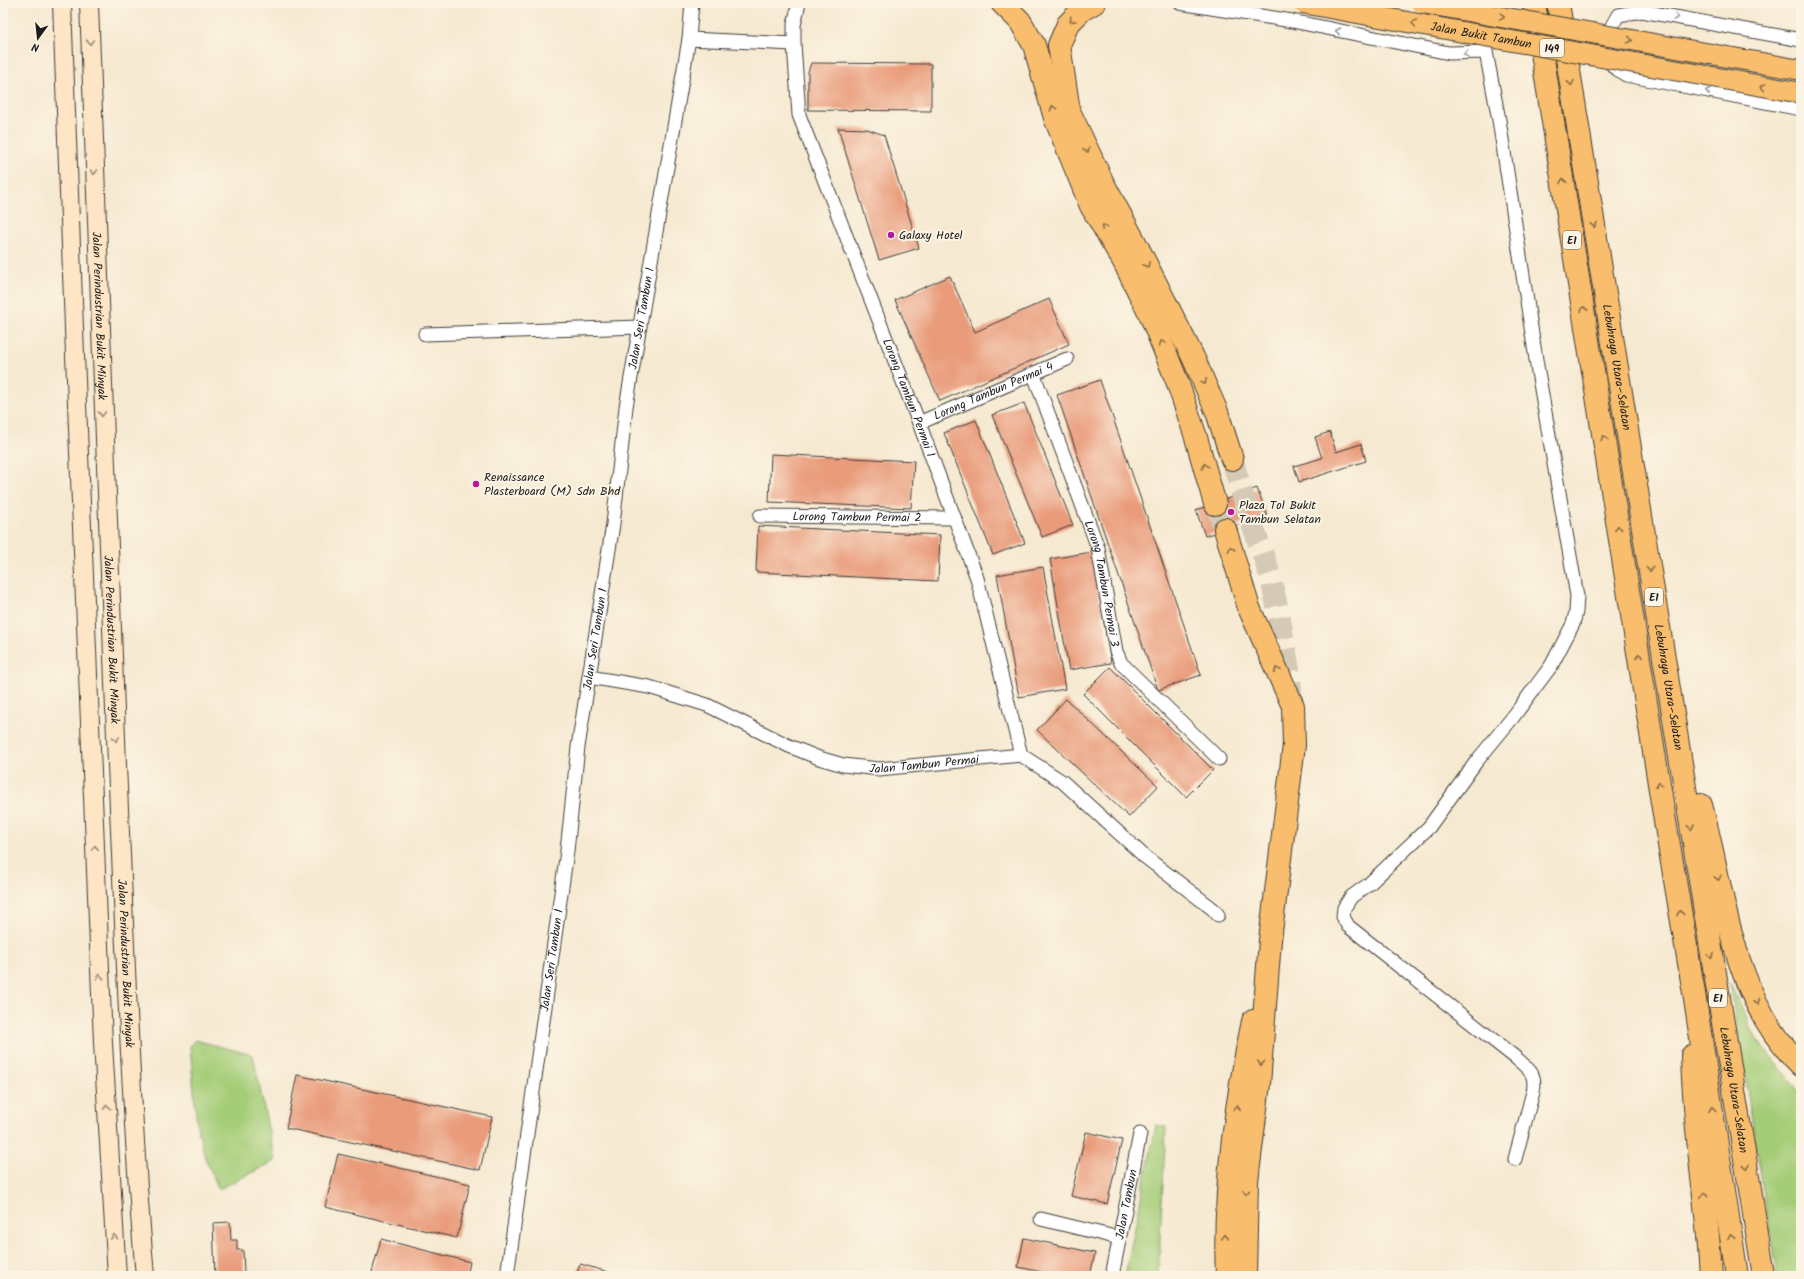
<svg xmlns="http://www.w3.org/2000/svg" width="1804" height="1279" viewBox="0 0 1804 1279" font-family="Kalam,sans-serif">
<style>
.green{fill:#a5cd78;stroke:#60744a}
.building{fill:#e99b7a}
.lines{fill:none;stroke-linecap:round;stroke-linejoin:round}
.highway-tunnel{stroke:#d5cab6;stroke-width:22;stroke-dasharray:22 11;stroke-linecap:butt}
.street-casing{stroke:#3d3b37;stroke-width:15}
.secondary-casing{stroke:#3d3b37;stroke-width:20}
.highway-casing{stroke:#3d3b37;stroke-width:24}
.street{stroke:#fff;stroke-width:13}
.secondary{stroke:#fde5c5;stroke-width:18}
.highway{stroke:#f9be6d;stroke-width:22}
.primary-bridge-casing{stroke:#3d3b37;stroke-width:22;stroke-linecap:butt}
.primary-bridge{stroke:#f9be6d;stroke-width:20}
.oneway{stroke:#8a6d44}
.oneway2{stroke:#999}
.oneway3{stroke:#988b79}
.poi-dot{fill:#b5179e;stroke:#fcf5e5;stroke-width:1.5}
.labels{text-anchor:middle;stroke-width:4;stroke-linejoin:round;paint-order:stroke}
.shield{fill:#fcf5e5;stroke:#5f5d58;stroke-width:1}
.shield-label{font-size:11px;font-weight:bold;fill:#1c1c1c}
.street-label{font-size:12px;fill:#1c1c1c;stroke:#fcf5e5}
.poi-label{font-size:12px;fill:#1c1c1c;stroke:#fcf5e5;text-anchor:start}
</style>
<rect width="100%" height="100%" fill="#fcf5e5"/>
<filter id="ink" filterUnits="userSpaceOnUse"><feTurbulence type="fractalNoise" baseFrequency=".025" numOctaves="2"/><feDisplacementMap in="SourceGraphic" scale="8" xChannelSelector="R" yChannelSelector="G"/><feConvolveMatrix kernelMatrix="1 2 1 2 8 2 1 2 1" color-interpolation-filters="sRGB"/></filter>
<filter id="wash" filterUnits="userSpaceOnUse"><feTurbulence type="fractalNoise" baseFrequency=".012" numOctaves="4" result="noise"/><feDisplacementMap in="SourceGraphic" scale="16" xChannelSelector="R" yChannelSelector="G"/><feGaussianBlur stdDeviation="0.9" result="paint"/><feColorMatrix in="noise" values="0 0 0 0 0 0 0 0 0 0 0 0 0 0 0 0 0 1.4 0 .05"/><feComposite in="paint" operator="in"/></filter>
<g filter="url(#wash)">
<rect width="100%" height="100%" fill="#f6e9d1"/>
<g class="green">
<path d="M 1730,984 L 1757,1040 L 1801,1094 L 1801,1276 L 1777,1276 Z"/>
<path d="M 195,1040 L 253,1055 L 275,1161 L 219,1189 L 205,1158 L 197,1126 L 190,1046 Z"/>
<path d="M 1156,1125 L 1166,1127 L 1158,1276 L 1125,1276 Z"/>
</g>
<g id="blocks">
<g class="building">
<path d="M 811,63 L 931,64 L 931,111 L 808,110 L 808,72 Z"/>
<path d="M 838,128 L 867,129 L 884,135 L 919,248 L 879,260 Z"/>
<path d="M 950,276 L 975,332 L 1049,299 L 1069,344 L 940,401 L 895,300 Z"/>
<path d="M 1100,380 L 1201,675 L 1158,690 L 1057,395 Z"/>
<path d="M 1024,403 L 1073,525 L 1042,537 L 992,415 Z"/>
<path d="M 976,420 L 1025,543 L 993,555 L 944,433 Z"/>
<path d="M 1330,432 L 1336,452 L 1361,444 L 1366,461 L 1299,482 L 1294,466 L 1322,458 L 1315,437 Z"/>
<path d="M 771,454 L 914,461 L 911,508 L 769,502 Z"/>
<path d="M 1257,488 L 1267,515 L 1205,536 L 1196,510 Z"/>
<path d="M 758,526 L 940,535 L 938,581 L 756,572 Z"/>
<path d="M 1092,552 L 1111,663 L 1069,670 L 1050,559 Z"/>
<path d="M 1043,567 L 1065,689 L 1019,697 L 997,575 Z"/>
<path d="M 1110,667 L 1213,770 L 1186,797 L 1083,694 Z"/>
<path d="M 1066,699 L 1158,786 L 1129,817 L 1037,730 Z"/>
<path d="M 297,1075 L 492,1117 L 480,1170 L 286,1128 Z"/>
<path d="M 1086,1132 L 1122,1140 L 1107,1204 L 1071,1196 Z"/>
<path d="M 338,1154 L 470,1184 L 457,1238 L 325,1207 Z"/>
<path d="M 230,1222 L 231,1240 L 237,1240 L 237,1250 L 243,1250 L 244,1273 L 254,1273 L 254,1276 L 215,1276 L 213,1223 Z"/>
<path d="M 1024,1238 L 1095,1253 L 1090,1276 L 1061,1276 L 1018,1267 Z"/>
<path d="M 381,1239 L 470,1262 L 467,1276 L 371,1276 Z"/>
<path d="M 580,1264 L 622,1276 L 576,1276 Z"/>
</g>
</g>
</g>
<g filter="url(#ink)">
<use href="#blocks" fill-opacity="0" stroke="#3d3b37" stroke-width="1"/>
<g class="lines">
<g class="highway-tunnel">
<path d="M 1232,459 L 1247,509 L 1270,575 L 1279,615 L 1289,670 L 1292,700"/>
<path d="M 1215,504 L 1225,529"/>
</g>
<g class="street-casing">
<g id="street">
<path id="s1" d="M 799,3 L 794,25 L 794,44 L 799,115 L 919,423 L 977,578 L 1021,755"/>
<path d="M 1180,3 L 1292,21 L 1449,53 L 1486,52 L 1479,7"/>
<path d="M 689,39 L 794,44"/>
<path d="M 1801,40 L 1642,11 L 1618,15 L 1607,35 L 1605,55 L 1614,67 L 1626,75 L 1801,109"/>
<path d="M 1486,52 L 1499,120 L 1537,366 L 1577,596 L 1576,612 L 1573,624 L 1551,666 L 1513,717 L 1476,762 L 1429,827 L 1369,884 L 1351,897 L 1344,908 L 1343,917 L 1348,926 L 1516,1058 C 1528,1069 1537,1073 1533,1092 L 1515,1159"/>
<path d="M 425,334 L 640,327"/>
<path id="s2" d="M 1034,375 L 1098,548 L 1116,651 L 1121,663 L 1219,759"/>
<path id="s3" d="M 919,423 L 1067,359"/>
<path id="s4" d="M 760,516 L 953,518"/>
<path id="s5" d="M 589,677 L 649,687 L 707,705 L 789,746 L 819,758 L 843,765 L 879,769 L 1021,755 L 1063,782 L 1144,856 L 1213,909 L 1218,915"/>
<path d="M 1041,1219 L 1119,1238"/>
<path id="s6" d="M 507,1276 L 567,851 L 578,747 L 613,524 L 626,407 L 689,39 L 692,3"/>
<path id="s7" d="M 1112,1276 L 1140,1134"/>
</g>
</g>
<g class="secondary-casing">
<g id="secondary">
<path d="M 62,3 L 75,355 L 103,1043 L 117,1276"/>
<path id="s8" d="M 89,3 C 97,257 106,511 117,765 C 125,935 130,1106 145,1276"/>
</g>
</g>
<g class="highway-casing">
<g id="highway">
<path d="M 1002,3 L 1020,21 L 1034,45 L 1055,118 L 1091,206 L 1124,262 L 1152,319 L 1177,381 L 1195,434 L 1215,504"/>
<path d="M 1094,3 L 1082,10 L 1068,24 L 1059,45 L 1069,111 L 1103,183 L 1137,246 L 1193,357 L 1217,412 L 1232,459"/>
<path d="M 1534,3 L 1665,821 L 1694,993 L 1737,1276"/>
<path id="s9" d="M 1558,3 L 1764,1276"/>
<path d="M 1225,529 L 1249,608 L 1293,706 L 1294,745 L 1270,940 L 1259,1084 L 1247,1181 L 1245,1276"/>
<path d="M 1701,805 C 1725,893 1731,998 1801,1065"/>
<path d="M 1692,1056 C 1694,1130 1707,1202 1711,1276"/>
<path d="M 1227,1276 C 1223,1190 1235,1105 1253,1021"/>
</g>
</g>
<use href="#street" class="street"/>
<use href="#secondary" class="secondary"/>
<use href="#highway" class="highway"/>
<g class="primary-bridge-casing">
<g id="primary-bridge">
<path id="s10" d="M 1302,3 L 1801,93"/>
<path d="M 1422,3 L 1801,70"/>
</g>
</g>
<use href="#primary-bridge" class="primary-bridge"/>
</g>
<defs><path id="oneway-chevron" d="M-2-3.5L2.5 0L-2 3.5" fill="none" stroke-width="1.6" stroke-linecap="round" stroke-linejoin="round"/></defs>
<g class="oneway">
<use href="#oneway-chevron" transform="translate(1502 17) rotate(10)"/>
<use href="#oneway-chevron" transform="translate(1072 20) rotate(133)"/>
<use href="#oneway-chevron" transform="translate(1414 23) rotate(-170)"/>
<use href="#oneway-chevron" transform="translate(1630 40) rotate(10)"/>
<use href="#oneway-chevron" transform="translate(1571 83) rotate(81)"/>
<use href="#oneway-chevron" transform="translate(1763 87) rotate(-170)"/>
<use href="#oneway-chevron" transform="translate(1053 108) rotate(-105)"/>
<use href="#oneway-chevron" transform="translate(1087 150) rotate(65)"/>
<use href="#oneway-chevron" transform="translate(1563 181) rotate(-99)"/>
<use href="#oneway-chevron" transform="translate(1594 225) rotate(81)"/>
<use href="#oneway-chevron" transform="translate(1104 227) rotate(-120)"/>
<use href="#oneway-chevron" transform="translate(1147 265) rotate(64)"/>
<use href="#oneway-chevron" transform="translate(1584 309) rotate(-99)"/>
<use href="#oneway-chevron" transform="translate(1162 343) rotate(-111)"/>
<use href="#oneway-chevron" transform="translate(1204 382) rotate(66)"/>
<use href="#oneway-chevron" transform="translate(1604 438) rotate(-99)"/>
<use href="#oneway-chevron" transform="translate(1205 466) rotate(-107)"/>
<use href="#oneway-chevron" transform="translate(1618 528) rotate(-99)"/>
<use href="#oneway-chevron" transform="translate(1231 549) rotate(-107)"/>
<use href="#oneway-chevron" transform="translate(1650 569) rotate(81)"/>
<use href="#oneway-chevron" transform="translate(1639 656) rotate(-99)"/>
<use href="#oneway-chevron" transform="translate(1277 670) rotate(-114)"/>
<use href="#oneway-chevron" transform="translate(1659 785) rotate(-99)"/>
<use href="#oneway-chevron" transform="translate(1691 827) rotate(81)"/>
<use href="#oneway-chevron" transform="translate(1718 878) rotate(77)"/>
<use href="#oneway-chevron" transform="translate(1680 913) rotate(-100)"/>
<use href="#oneway-chevron" transform="translate(1711 956) rotate(81)"/>
<use href="#oneway-chevron" transform="translate(1757 1002) rotate(63)"/>
<use href="#oneway-chevron" transform="translate(1261 1063) rotate(94)"/>
<use href="#oneway-chevron" transform="translate(1237 1108) rotate(-83)"/>
<use href="#oneway-chevron" transform="translate(1712 1109) rotate(-99)"/>
<use href="#oneway-chevron" transform="translate(1746 1167) rotate(80)"/>
<use href="#oneway-chevron" transform="translate(1246 1192) rotate(93)"/>
<use href="#oneway-chevron" transform="translate(1704 1195) rotate(-96)"/>
<use href="#oneway-chevron" transform="translate(1225 1237) rotate(-92)"/>
<use href="#oneway-chevron" transform="translate(1731 1237) rotate(-99)"/>
</g>
<g class="oneway2">
<use href="#oneway-chevron" transform="translate(1676 17) rotate(11)"/>
<use href="#oneway-chevron" transform="translate(1338 31) rotate(-168)"/>
<use href="#oneway-chevron" transform="translate(1466 54) rotate(178)"/>
<use href="#oneway-chevron" transform="translate(1708 91) rotate(-169)"/>
</g>
<g class="oneway3">
<use href="#oneway-chevron" transform="translate(90 42) rotate(88)"/>
<use href="#oneway-chevron" transform="translate(94 172) rotate(88)"/>
<use href="#oneway-chevron" transform="translate(102 414) rotate(88)"/>
<use href="#oneway-chevron" transform="translate(116 739) rotate(88)"/>
<use href="#oneway-chevron" transform="translate(95 848) rotate(-92)"/>
<use href="#oneway-chevron" transform="translate(100 977) rotate(-92)"/>
<use href="#oneway-chevron" transform="translate(107 1107) rotate(-93)"/>
<use href="#oneway-chevron" transform="translate(114 1237) rotate(-94)"/>
</g>
</g>
<g class="poi-dot">
<circle cx="891" cy="235" r="4"/>
<circle cx="476" cy="484" r="4"/>
<circle cx="1231" cy="512" r="4"/>
</g>
<g class="labels">
<g class="shield">
<rect x="1540" y="39" width="24" height="18" rx="3"/>
<rect x="1563" y="231" width="18" height="18" rx="3"/>
<rect x="1645" y="588" width="18" height="18" rx="3"/>
<rect x="1709" y="989" width="18" height="18" rx="3"/>
</g>
<g class="shield-label">
<text x="1552" y="52">149</text>
<text x="1572" y="244">E1</text>
<text x="1654" y="601">E1</text>
<text x="1718" y="1002">E1</text>
</g>
<g class="street-label">
<text dy="4" stroke="none"><textPath href="#s10" startOffset="182">Jalan Bukit Tambun</textPath></text>
<text dy="4" stroke="none"><textPath href="#s8" startOffset="313">Jalan Perindustrian Bukit Minyak</textPath></text>
<text dy="4" stroke="none"><textPath href="#s6" startOffset="967">Jalan Seri Tambun 1</textPath></text>
<text dy="4" stroke="none"><textPath href="#s9" startOffset="369">Lebuhraya Utara–Selatan</textPath></text>
<text dy="4" stroke="none"><textPath href="#s3" startOffset="81">Lorong Tambun Permai 4</textPath></text>
<text dy="4" stroke="none"><textPath href="#s1" startOffset="416">Lorong Tambun Permai 1</textPath></text>
<text dy="4" stroke="none"><textPath href="#s4" startOffset="97">Lorong Tambun Permai 2</textPath></text>
<text dy="4" stroke="none"><textPath href="#s2" startOffset="220">Lorong Tambun Permai 3</textPath></text>
<text dy="4" stroke="none"><textPath href="#s6" startOffset="643">Jalan Seri Tambun 1</textPath></text>
<text dy="4" stroke="none"><textPath href="#s8" startOffset="637">Jalan Perindustrian Bukit Minyak</textPath></text>
<text dy="4" stroke="none"><textPath href="#s9" startOffset="693">Lebuhraya Utara–Selatan</textPath></text>
<text dy="4" stroke="none"><textPath href="#s5" startOffset="352">Jalan Tambun Permai</textPath></text>
<text dy="4" stroke="none"><textPath href="#s6" startOffset="319">Jalan Seri Tambun 1</textPath></text>
<text dy="4" stroke="none"><textPath href="#s8" startOffset="961">Jalan Perindustrian Bukit Minyak</textPath></text>
<text dy="4" stroke="none"><textPath href="#s9" startOffset="1101">Lebuhraya Utara–Selatan</textPath></text>
<text dy="4" stroke="none"><textPath href="#s7" startOffset="73">Jalan Tambun</textPath></text>
</g>
<g class="poi-label">
<text x="899" y="239">Galaxy Hotel</text>
<text x="484" y="481">Renaissance<tspan x="484" dy="14">Plasterboard (M) Sdn Bhd</tspan></text>
<text x="1239" y="509">Plaza Tol Bukit<tspan x="1239" dy="14">Tambun Selatan</tspan></text>
</g>
</g>
<rect width="1804" height="1279" fill="none" stroke="#fcf5e5" stroke-width="16"/>
<g transform="translate(38 38) rotate(195)" stroke="#fcf5e5" stroke-width="3" paint-order="stroke">
<path d="M0-3L7 15L0 10L-7 15Z" fill="#1c1c1c"/>
<text y="-6" font-size="11" font-weight="bold" text-anchor="middle" fill="#1c1c1c">N</text>
</g>
</svg>
